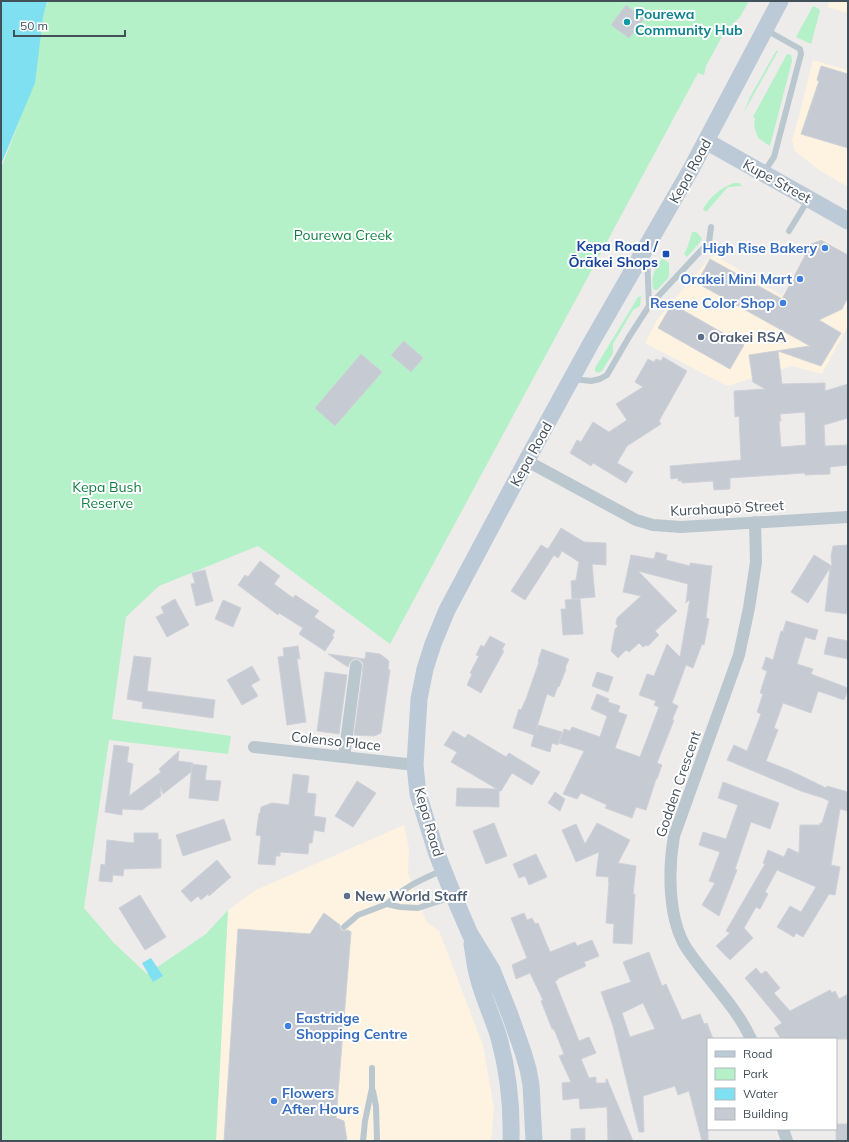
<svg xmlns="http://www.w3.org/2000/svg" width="849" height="1142" font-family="Mulish,sans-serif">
	<rect width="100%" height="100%" fill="#eeebeb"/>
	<path fill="#fdf3e0" d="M830,1H848V13L827,7Z
		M813,60L848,70V187L819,170L795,151L792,140L799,116Z
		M821,238L848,254V326L822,374L792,366L727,386L645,343L657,320L713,254L782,296L811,243Z
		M404,825L409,849L408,873L426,921L439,931L483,1045L494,1109L491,1141H216L228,910L256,890Z"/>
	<path fill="#b4f1c8" d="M1,1L43,16L47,1H749L740,17L725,31L706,66L704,75L698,73L390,644L258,546L159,586L126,617L112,719L231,736L228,754L109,740L84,908L114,943L147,974L206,934L228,910L216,1141H1V168L22,115L1,164Z
		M813,6L819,9L820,11L811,44L796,37Z
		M776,51H778L744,112L750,97Z
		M787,54L791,55L792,61L770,146L758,138L754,126L755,118L753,117Z
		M734,183H739L742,186L728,187L706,212L703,209C710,197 720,188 734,183Z
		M692,232H696L702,238L700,242L687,257L684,254L688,246Z
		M662,258L669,263V277L657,290H654C649,278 656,268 662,258Z
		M641,296L640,306L633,310L613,344V353L602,371L598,373L595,371V368L638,297Z"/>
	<path fill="#7ee0f1" d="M1,1H47L43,17L35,83L1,164Z
		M151,958L163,976L153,982L142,963Z"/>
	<path fill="#c6cad2" stroke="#ced2d8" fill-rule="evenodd" d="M626,5L644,19L629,38L611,25Z
		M821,66L848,74V148L801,134L819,81L817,80Z
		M821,240L848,255V297L842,309L819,320L841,333L821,366L778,351L782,384L825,383V391L848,384V418L824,425L825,446L848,445V465L830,467V474L805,475V473L730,478V489L714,490L713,481L682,483V481H678V478L671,479L670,466L741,460L739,416L735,417L734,391L765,389L753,382L749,355L810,346L697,283L710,259L782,299L811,244ZM805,412L806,445L781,447L779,421H781L780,414Z
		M672,304L744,345L730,369L658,328Z
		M404,341L423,358L411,372L391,355Z
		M361,354L382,372L335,426L315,408Z
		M663,357L687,371L659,421L661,424L627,446L617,463L633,472L626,483L593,463L591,466L570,453L577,440L581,442L593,422L609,432L627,420L616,404L643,387L635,382L648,359L654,362L656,359L661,361Z
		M561,528L584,542L606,543V565L592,564L595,597L572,599L571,581L576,580L579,562L562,551L558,558L554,555L525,600L511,591L541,545L548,549Z
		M848,545V614L825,611L830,568L808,603L791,592L814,555L832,566L831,556L833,546Z
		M656,552L667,555L666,560L690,566V563L712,566L706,618L709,619L704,645L702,644L693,668L686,665L672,703L678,706L672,720H674L657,763L662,765L657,779H656L646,810L636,807L632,818L605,808L607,805L581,793L577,799L563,794L584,751L559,743L564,729L570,731L572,727L600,737L607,716L591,709L597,694L609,699L608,702L620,706L618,712L627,715L615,748L640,757L659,707L654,705L656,701L639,695L647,674L654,676L667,644L680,657L690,599L686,603L688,584L638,571L677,611L655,631L659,635L648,646L646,645L643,647L639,643L629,652L626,650L618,658L611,651L615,629L618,626L616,624L617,618L641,596L623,592L631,555L654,559Z
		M260,561L280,576L274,584L293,598L295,595L319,611L314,617L335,631L332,636L334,637L325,651L299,634L303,628L279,613L278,615L238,585L245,575L248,577Z
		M205,570L213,601L196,606L191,584L195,583L192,573Z
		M175,599L189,625L167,637L156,617L164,613L161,607Z
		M580,599L583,634L563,635L561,609H566L565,600Z
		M223,600L241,608L233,627L215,619Z
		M786,621L818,630L815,640L805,637L797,664L813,669L811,674L848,688V690L844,700L818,691L811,713L783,703L774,728L778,730L766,761L789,770L826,788L827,786L848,792V811L840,809L831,865L840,867L835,895L829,894L803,937L796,933L794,937L777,927L790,906L801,912L816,887L777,870L765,892L768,894L760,909L756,907L744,928L753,938L730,960L716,946L730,933L726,931L765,864L763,863L768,850L784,857L788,848L799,853L800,825H820V823H822L829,801L823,798L801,791L727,760L734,745L747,751L761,714L757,712L763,694L760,693L767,671L762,669L766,657L773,660L781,631L784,632L783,631Z
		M490,636L505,644L502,650L504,651L481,693L467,685L472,674L470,673L479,656L476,655L481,645L484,647Z
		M828,637L848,641V659L824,654Z
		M298,646L300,659H297L306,722L287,725L278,657L284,656L283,648Z
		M542,649L569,659L565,668L566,669L559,687L558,686L554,697L547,694L536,730L538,725L562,732L558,745L552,743L550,752L531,746L534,735L513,728L519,709L521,710L526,699L539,662L538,661Z
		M366,652L380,654L389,661L388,669L390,670L381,733L374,736L354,735L362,677H363H362L363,667V663L360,660L357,659H354L350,662L348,667L328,654L365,659Z
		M134,656L151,658L147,691L215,700L213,718L142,708L143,702L127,699Z
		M252,666L260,680L251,685L258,696L242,705L227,680Z
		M325,672L347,675L339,734L317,731Z
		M597,672L613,677L608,692L592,686Z
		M453,731L465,738L468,734L506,757L509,753L540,772L532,785L512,773L501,791H499V807L456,806L457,788L497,789L451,762L457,752L444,745Z
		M114,745L129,747L127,762L133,764L129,796L161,772L159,769L179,751L178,761L193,763L191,772L163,794L160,786L161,796L142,810L122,809V815L105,812Z
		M192,764L207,766L205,780L221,781L218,801L189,798Z
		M293,774L309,776L307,793L316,794L314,816L326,818L324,832L314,830L312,843H309L308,854L280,852V856H276L275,865L258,864L261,836L256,835L259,813H260L261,807L272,803L289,805Z
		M357,781L376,793L353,827L335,816Z
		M723,782L779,803L770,829L751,822L735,869L737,870L719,916L702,905L715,883L709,881L720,852L699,845L703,832L726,839L738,805L718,798Z
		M555,792L565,799L560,811L548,803Z
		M224,819L231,840L183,856L176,835Z
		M494,823L507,856L486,864L473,831Z
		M597,823L630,840L618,863L636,866L633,894H635L632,944L613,943L614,924L606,923L609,881H608L609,877L596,876L599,852L576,862L562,830L576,824L585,844Z
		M134,833H158V840L161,839V868L124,869L123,876L113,875L112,882L99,881L101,864L105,865L107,840L134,843Z
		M536,854L547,877L529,885L525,876L519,878L513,864Z
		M217,860L231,877L209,896L208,894L201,900L198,896L191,902L181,891Z
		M140,895L166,937L145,950L119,908Z
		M324,913L340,925V927L341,930L344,931L348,930L351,932L336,1118L344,1121L347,1141H224L238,929L310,934Z
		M524,913L527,920L532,918L535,924L538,923L550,952L575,942L577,946L592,940L599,956L584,962L586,966L557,979L558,980L555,981L579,1041L589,1037L596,1053L581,1059L589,1078L596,1077V1083H606V1079H607L633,1141H608L607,1107L580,1109L579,1098L563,1100L562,1083L571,1082L559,1056L564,1054L554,1029H552L541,1001L543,1000L530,973L516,979L512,965L527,958L511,918Z
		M649,952L662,986L666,984L682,1020L700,1014L704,1024L707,1023L713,1039H708V1141H702L689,1091L678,1095L675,1086L643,1096L644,1132H639L613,1026L601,992L631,982L623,962ZM643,1003L655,1029L630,1037L622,1013Z
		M756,968L761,974L766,971L780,988L774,993L790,1011L830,990L832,993L835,991L839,999L848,994V1039H781L774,1028L782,1023L745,978Z
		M836,1124H848V1141H836Z
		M585,1128V1141H571V1129Z"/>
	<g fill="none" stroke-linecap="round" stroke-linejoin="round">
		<path stroke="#bac7cf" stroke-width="6" d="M764,172L774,157L801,54L800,49L766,30
			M789,231L808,200
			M647,255L649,306
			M573,379L591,381L600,379L607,375L629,337L649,306L709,242L711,227
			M443,870C421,880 405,886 387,904L400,907L418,908L452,897
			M344,927L358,915L387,904
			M373,1091L376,1106L377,1141
			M363,1141L365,1121L372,1088V1068"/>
		<path stroke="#bac7cf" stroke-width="12" d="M527,461L636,520L653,525L681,527L848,517
			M254,747L415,765
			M344,757L356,666
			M751,1039C736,1006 708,980 687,949C668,920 668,870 674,836L739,655L749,608L756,562L755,522
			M783,1129L787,1141"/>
		<path stroke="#bccad7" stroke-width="17" d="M706,141L848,221
			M472,944C474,955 475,967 478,977C483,998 493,1017 499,1038C508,1071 512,1107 511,1141
			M534,1141L531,1085L528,1069L523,1052L510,1015L492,970L470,934L454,897L437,854L418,794L415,765L419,699L425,669L433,644L447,610L528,458L591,343L690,171L780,1"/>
	</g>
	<circle fill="#0f9aa8" stroke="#fff" stroke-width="1.5" cx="627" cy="22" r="4"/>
	<g fill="#3f7fe0" stroke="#fff" stroke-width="1.5">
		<circle cx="825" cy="248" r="4"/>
		<circle cx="800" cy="279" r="4"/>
		<circle cx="783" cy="303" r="4"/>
		<circle cx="288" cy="1026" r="4"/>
		<circle cx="274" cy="1101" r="4"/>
	</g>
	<rect fill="#1a4fb4" stroke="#fff" stroke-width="1.5" x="662" y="250" width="8" height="8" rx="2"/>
	<g fill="#5c6f8a" stroke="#fff" stroke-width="1.5">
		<circle cx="701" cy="337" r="4"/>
		<circle cx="347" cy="896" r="4"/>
	</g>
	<g text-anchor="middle" stroke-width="4" stroke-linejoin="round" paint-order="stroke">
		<g font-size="14" font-weight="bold" fill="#0d838f" stroke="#fff" text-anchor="start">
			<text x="635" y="19">Pourewa<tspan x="635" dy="16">Community Hub</tspan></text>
		</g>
		<g font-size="14" fill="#42505a" stroke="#fff">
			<text transform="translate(690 171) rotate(-61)" y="5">Kepa Road</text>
			<text transform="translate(777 181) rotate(29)" y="5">Kupe Street</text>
			<text transform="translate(531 454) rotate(-61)" y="5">Kepa Road</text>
			<text transform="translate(727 508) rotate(-3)" y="5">Kurahaupō Street</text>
			<text transform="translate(336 741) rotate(6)" y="5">Colenso Place</text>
			<text transform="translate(678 784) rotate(-71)" y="5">Godden Crescent</text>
			<text transform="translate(429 822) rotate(74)" y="5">Kepa Road</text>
		</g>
		<g font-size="14" fill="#107f40" stroke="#fff">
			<text x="343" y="240">Pourewa Creek</text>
			<text x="107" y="492">Kepa Bush<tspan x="107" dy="16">Reserve</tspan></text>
		</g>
		<g font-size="14" font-weight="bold" fill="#164399" stroke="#fff" text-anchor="end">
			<text x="658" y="251">Kepa Road /<tspan x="658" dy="16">Ōrākei Shops</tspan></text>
		</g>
		<g font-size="14" font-weight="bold" fill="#366cbe" stroke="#fff" text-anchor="end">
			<text x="817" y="253">High Rise Bakery</text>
			<text x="792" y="284">Orakei Mini Mart</text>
			<text x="775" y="308">Resene Color Shop</text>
			<text x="296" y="1023" text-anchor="start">Eastridge<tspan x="296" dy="16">Shopping Centre</tspan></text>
			<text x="282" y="1098" text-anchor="start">Flowers<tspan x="282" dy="16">After Hours</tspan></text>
		</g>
		<g font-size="14" font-weight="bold" fill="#4e5e75" stroke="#fff" text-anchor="start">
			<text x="709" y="342">Orakei RSA</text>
			<text x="355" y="901">New World Staff</text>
		</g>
	</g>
	<rect width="849" height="1142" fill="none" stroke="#42505a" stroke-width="4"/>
	<rect x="707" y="1038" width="130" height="92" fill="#ffffff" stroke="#b3b9bd"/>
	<rect x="715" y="1051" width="20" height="6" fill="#bccad7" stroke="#b3b9bd"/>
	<text x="743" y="1058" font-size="12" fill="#42505a">Road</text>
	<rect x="715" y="1068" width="20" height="12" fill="#b4f1c8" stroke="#b3b9bd"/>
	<text x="743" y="1078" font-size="12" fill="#42505a">Park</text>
	<rect x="715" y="1088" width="20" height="12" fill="#7ee0f1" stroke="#b3b9bd"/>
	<text x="743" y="1098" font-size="12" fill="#42505a">Water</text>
	<rect x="715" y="1108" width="20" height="12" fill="#c6cad2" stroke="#b3b9bd"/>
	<text x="743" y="1118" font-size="12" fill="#42505a">Building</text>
	<path d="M14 30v6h111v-6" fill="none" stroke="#42505a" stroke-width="2"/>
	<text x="20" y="30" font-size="12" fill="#42505a" stroke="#ffffff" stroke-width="3" paint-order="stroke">50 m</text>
</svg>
